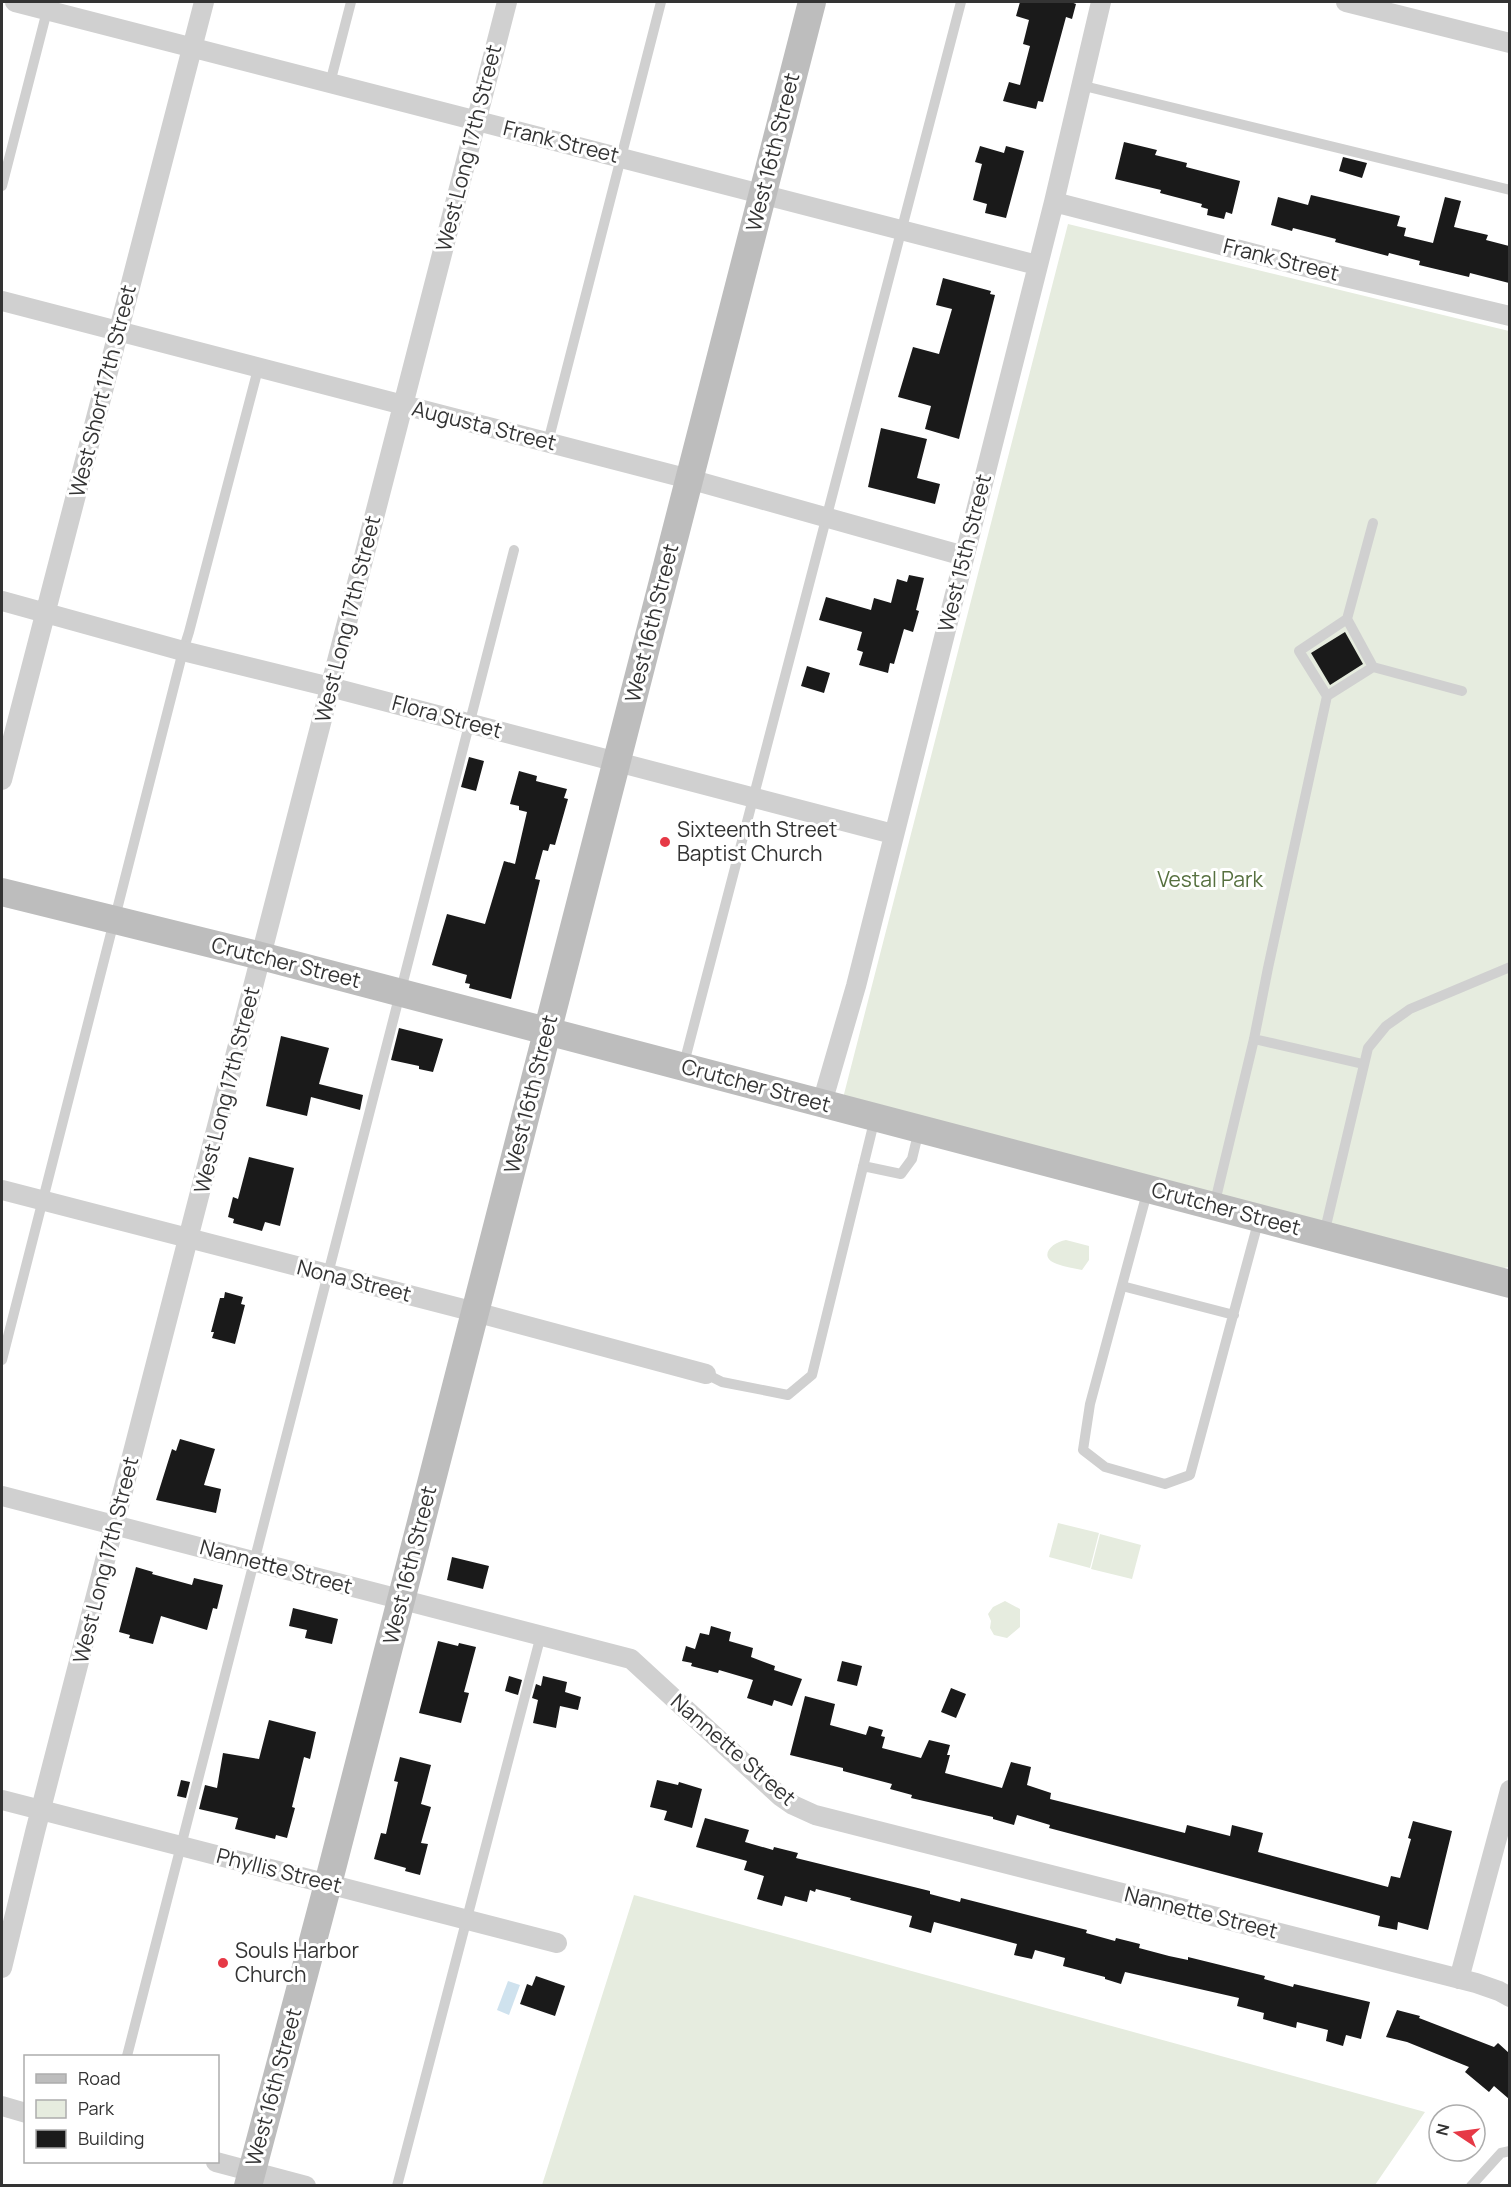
<svg xmlns="http://www.w3.org/2000/svg" width="1511" height="2187" font-family="Manrope,sans-serif">
	<rect width="100%" height="100%" fill="#fff"/>
	<path fill="#e6ecdf" d="M1068,224L1509,331V1267L1499,1269L843,1098Z
		M1066,1240L1089,1246V1260L1082,1270C1074,1268 1065,1267 1057,1264C1037,1257 1052,1242 1066,1240Z
		M1058,1523L1099,1533L1090,1568L1049,1557Z
		M1100,1534L1141,1545L1132,1579L1091,1569Z
		M1005,1601L1020,1609V1627L1007,1638L994,1635L990,1628L991,1621L988,1614L993,1607Z
		M634,1895L1425,2112L1375,2185H542Z"/>
	<path fill="#cfe2ee" d="M508,1981L520,1985L509,2015L497,2010Z"/>
	<path fill="#1a1a1a" d="M1020,2H1071L1076,4L1072,19L1066,17L1043,102L1038,101L1036,109L1003,101L1009,82L1020,85L1030,46L1023,44L1029,20L1016,16Z
		M1124,142L1157,150L1155,155L1187,163L1186,167L1240,181L1232,214L1226,212L1224,219L1207,215L1208,209L1201,207L1202,204L1160,193L1161,190L1115,179Z
		M980,146L1004,153L1006,146L1024,151L1006,218L985,213L987,204L973,200L982,164L975,162Z
		M1343,157L1367,163L1362,178L1339,171Z
		M1311,195L1400,216L1397,226L1406,228L1404,236L1433,243L1445,197L1461,201L1454,227L1488,235L1486,240L1509,246V283L1470,273L1469,277L1419,265L1420,261L1389,253L1388,256L1335,242L1336,239L1293,228L1292,231L1271,225L1278,197L1308,205Z
		M943,278L991,291L990,294L995,295L959,439L925,429L931,406L898,397L913,347L939,354L952,309L936,305Z
		M881,428L927,439L917,478L940,484L935,504L868,487Z
		M909,575L924,578L916,610L919,611L913,632L904,629L894,664L890,663L888,673L859,665L863,652L857,650L862,632L819,620L826,597L871,610L874,598L891,603L897,579L907,582Z
		M1345,632L1363,664L1330,685L1311,653Z
		M807,666L830,673L824,693L801,686Z
		M469,757L484,761L476,791L461,787Z
		M519,771L537,776L536,781L567,789L564,798L568,799L555,845L550,844L548,851L543,850L535,879L540,880L511,999L469,988L470,984L465,983L467,975L432,965L447,914L485,924L504,861L515,864L527,812L519,810V806L510,804Z
		M399,1028L443,1039L433,1072L419,1069V1066L391,1060Z
		M281,1036L329,1048L319,1084L363,1095L360,1110L311,1097L307,1116L266,1106Z
		M249,1157L294,1168L280,1226L265,1222L262,1231L233,1223L234,1219L228,1217L233,1197L238,1199Z
		M225,1292L243,1297L241,1304L245,1305L235,1344L212,1338L214,1332H211L220,1298H224Z
		M180,1439L215,1449L204,1485L221,1489L216,1513L156,1500L172,1449L176,1451Z
		M452,1557L489,1566L483,1589L447,1580Z
		M136,1567L153,1572L152,1574L192,1585L194,1578L223,1585L217,1609L213,1608L207,1630L161,1616L153,1644L129,1638L130,1635L119,1632Z
		M293,1608L338,1619L332,1644L305,1638L307,1630L289,1626Z
		M711,1626L731,1632L729,1641L753,1648L751,1657L775,1666L774,1670L802,1679L792,1706L774,1700L772,1706L747,1698L753,1680L719,1670L718,1673L691,1666L692,1663L682,1661L686,1646L695,1649L700,1633L709,1635Z
		M438,1641L458,1646L459,1643L476,1647L464,1692L469,1693L461,1723L419,1713Z
		M842,1661L862,1666L857,1686L837,1681Z
		M509,1676L522,1680L518,1695L505,1691Z
		M543,1676L567,1682L565,1692L581,1697L578,1710L560,1706L556,1728L533,1723L538,1700L532,1698L536,1684L541,1686Z
		M951,1688L966,1694L956,1718L941,1712Z
		M805,1696L835,1704L830,1725L866,1735L869,1726L883,1730L881,1736L885,1737L882,1748L921,1758L929,1740L950,1745L947,1755H950L945,1773L1002,1788L1011,1762L1031,1767L1027,1785L1051,1793L1050,1799L1185,1833L1187,1825L1230,1836L1232,1825L1263,1833L1258,1852L1388,1887L1391,1876L1400,1878L1411,1839L1408,1838L1413,1821L1452,1831L1428,1930L1398,1922L1397,1930L1378,1926L1380,1916L1049,1828L1050,1825L1017,1815L1014,1825L993,1819V1817L911,1798L912,1795L890,1789L892,1784L843,1771V1768L790,1755Z
		M269,1720L316,1732L310,1759L304,1757L292,1807L295,1808L287,1838L276,1835L275,1839L235,1829L238,1818L199,1809L205,1785L217,1788L223,1753L259,1759Z
		M400,1757L431,1765L421,1804L431,1807L421,1843L428,1844L420,1875L405,1871L406,1868L374,1859L381,1833L386,1834L398,1782L394,1781Z
		M181,1780L190,1782L186,1798L177,1796Z
		M657,1780L678,1785L679,1782L702,1789L692,1828L664,1820L667,1811L650,1807Z
		M705,1818L749,1830L745,1842L773,1850L774,1847L798,1853L796,1858L930,1891V1894L960,1902L961,1898L1087,1930L1086,1933L1115,1941L1116,1938L1140,1944L1139,1948L1169,1956L1188,1960V1957L1265,1976L1264,1979L1293,1987L1294,1984L1370,2002L1361,2039L1346,2035L1343,2046L1326,2041L1328,2030L1297,2022L1296,2028L1263,2019L1264,2013L1237,2006L1239,1998L1125,1972L1121,1984L1105,1979V1977L1063,1966L1065,1958L1035,1950L1032,1959L1014,1955L1017,1944L934,1922L931,1933L909,1927L912,1916L850,1900L851,1898L816,1889L815,1892L810,1890L807,1902L785,1896L782,1906L757,1899L764,1876L744,1870L747,1861L696,1847Z
		M536,1976L565,1986L555,2016L520,2004L527,1984L532,1986Z
		M1397,2010L1420,2016L1419,2018L1494,2047L1498,2043L1509,2053V2099L1494,2086L1489,2092L1465,2072L1469,2067L1407,2042L1386,2037Z"/>
	<g fill="none" stroke-linecap="round" stroke-linejoin="round">
		<path stroke="#d0d0d0" stroke-width="10" d="M330,83L351,2
			M1080,85L1510,190
			M2,186L48,7
			M548,442L661,2
			M1347,619L1373,667L1462,691
			M1327,696L1373,667
			M1254,1039L1363,1064
			M683,1067L961,2
			M863,1166L901,1174L912,1159L919,1130
			M1148,1189L1090,1404L1083,1450L1105,1467L1165,1484L1190,1475L1259,1219
			M1214,1206L1254,1039L1268,968L1327,696L1299,651L1347,619L1373,523
			M1324,1234L1368,1048L1386,1026L1410,1009L1510,967
			M1122,1286L1234,1315
			M2,1360L183,651L189,632L258,369
			M706,1374L722,1382L788,1395L812,1375L875,1118
			M127,2056L514,550
			M397,2186L541,1635
			M1471,2186L1501,2153L1510,2151"/>
		<path stroke="#d0d0d0" stroke-width="20" d="M15,2L1037,265
			M1346,2L1510,43
			M1054,202L1337,275L1510,316
			M2,301L689,479L964,556
			M2,601L183,651L330,687L893,834
			M2,780L204,2
			M822,1103L856,986L1054,202L1101,2
			M2,1190L475,1312L706,1374
			M2,1496L631,1659L780,1796L793,1805L815,1815L1476,1983L1499,1991L1510,1997
			M2,1800L557,1943
			M2,1968L35,1832L507,2
			M1459,1979L1510,1790
			M2,2106L26,2113
			M216,2162L306,2186"/>
		<path stroke="#bdbdbd" stroke-width="28" d="M2,892L261,956L1510,1284
			M248,2186L328,1884L812,2"/>
	</g>
	<g fill="#e63946" stroke="#fff" stroke-width="2">
		<circle cx="665" cy="842" r="6"/>
		<circle cx="223" cy="1963" r="6"/>
	</g>
	<g text-anchor="middle" stroke-width="6" stroke-linejoin="round" paint-order="stroke">
		<g font-size="21" fill="#333" stroke="#fff">
			<text transform="translate(561 142) rotate(14)" y="7">Frank Street</text>
			<text transform="translate(469 148) rotate(-76)" y="7">West Long 17th Street</text>
			<text transform="translate(773 152) rotate(-76)" y="7">West 16th Street</text>
			<text transform="translate(1281 260) rotate(14)" y="7">Frank Street</text>
			<text transform="translate(103 391) rotate(-76)" y="7">West Short 17th Street</text>
			<text transform="translate(484 426) rotate(14)" y="7">Augusta Street</text>
			<text transform="translate(965 553) rotate(-76)" y="7">West 15th Street</text>
			<text transform="translate(348 619) rotate(-76)" y="7">West Long 17th Street</text>
			<text transform="translate(652 623) rotate(-76)" y="7">West 16th Street</text>
			<text transform="translate(447 717) rotate(15)" y="7">Flora Street</text>
			<text transform="translate(286 963) rotate(14)" y="7">Crutcher Street</text>
			<text transform="translate(756 1086) rotate(15)" y="7">Crutcher Street</text>
			<text transform="translate(227 1090) rotate(-76)" y="7">West Long 17th Street</text>
			<text transform="translate(531 1094) rotate(-76)" y="7">West 16th Street</text>
			<text transform="translate(1226 1209) rotate(15)" y="7">Crutcher Street</text>
			<text transform="translate(354 1281) rotate(14)" y="7">Nona Street</text>
			<text transform="translate(106 1560) rotate(-76)" y="7">West Long 17th Street</text>
			<text transform="translate(410 1565) rotate(-76)" y="7">West 16th Street</text>
			<text transform="translate(276 1567) rotate(15)" y="7">Nannette Street</text>
			<text transform="translate(733 1750) rotate(41)" y="7">Nannette Street</text>
			<text transform="translate(279 1871) rotate(14)" y="7">Phyllis Street</text>
			<text transform="translate(1201 1913) rotate(14)" y="7">Nannette Street</text>
			<text transform="translate(274 2087) rotate(-75)" y="7">West 16th Street</text>
		</g>
		<g font-size="21" fill="#333" stroke="#fff" text-anchor="start">
			<text x="677" y="837">Sixteenth Street<tspan x="677" dy="24">Baptist Church</tspan></text>
			<text x="235" y="1958">Souls Harbor<tspan x="235" dy="24">Church</tspan></text>
		</g>
		<g font-size="21" fill="#56703f" stroke="#fff">
			<text x="1210" y="887">Vestal Park</text>
		</g>
	</g>
	<rect width="1511" height="2187" fill="none" stroke="#333333" stroke-width="6"/>
	<rect x="24" y="2055" width="195" height="108" fill="#ffffff" stroke="#adadad" stroke-width="1.5"/>
	<rect x="36" y="2074" width="30" height="9" fill="#bdbdbd" stroke="#adadad" stroke-width="1.5"/>
	<text x="78" y="2085" font-size="18" fill="#333333">Road</text>
	<rect x="36" y="2100" width="30" height="18" fill="#e6ecdf" stroke="#adadad" stroke-width="1.5"/>
	<text x="78" y="2115" font-size="18" fill="#333333">Park</text>
	<rect x="36" y="2130" width="30" height="18" fill="#1a1a1a" stroke="#adadad" stroke-width="1.5"/>
	<text x="78" y="2145" font-size="18" fill="#333333">Building</text>
	<g transform="translate(1457 2133) rotate(283)"><circle r="28" fill="#ffffff" stroke="#adadad" stroke-width="1.5"/>
	<path d="M0-4.5L10 22L0 15L-10 22Z" fill="#e63946"/>
	<text y="-9" font-size="16" font-weight="bold" text-anchor="middle" fill="#333333">N</text>
	</g>
</svg>
